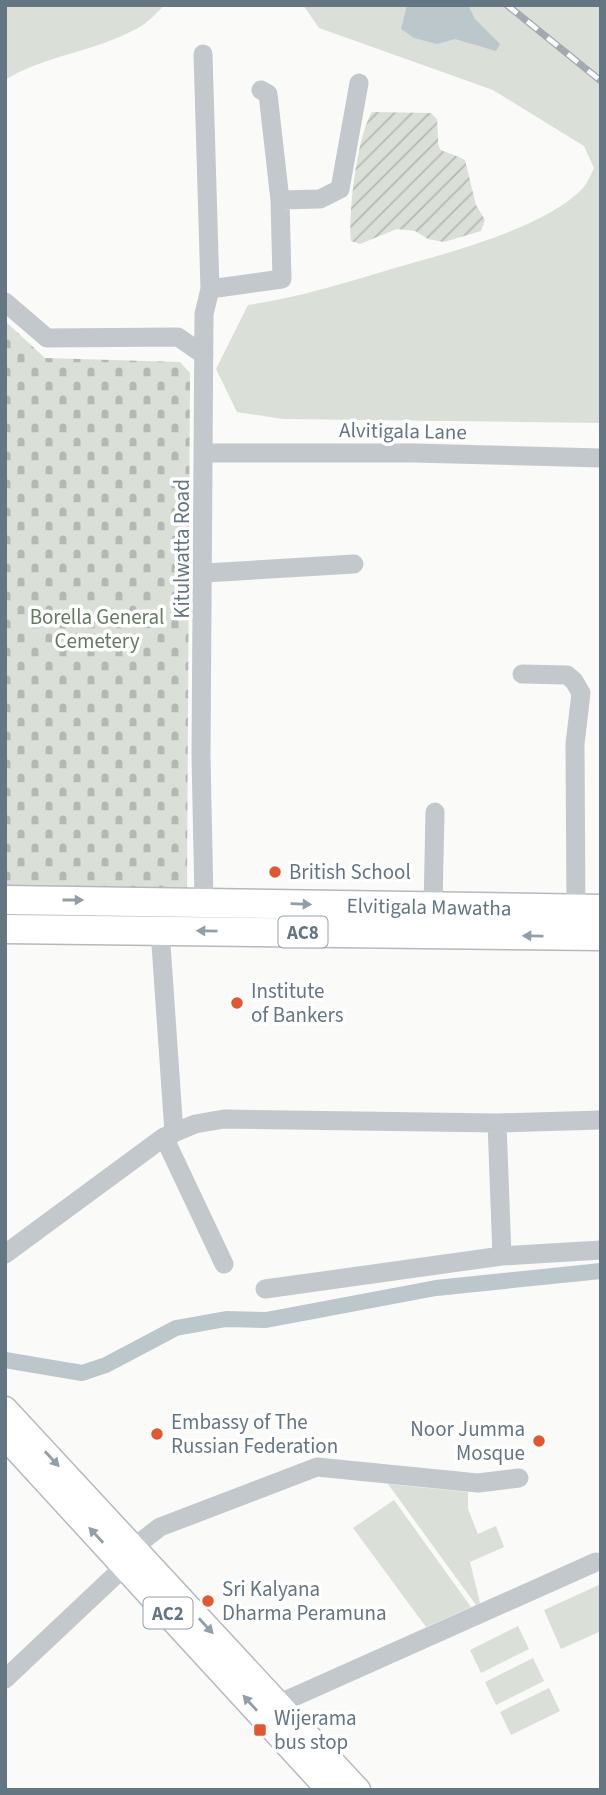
<svg xmlns="http://www.w3.org/2000/svg" width="606" height="1795" font-family="'Source Sans 3',sans-serif">
	<defs>
		<pattern id="cemetery-stones" width="16" height="16" patternUnits="userSpaceOnUse" patternTransform="scale(1.75)"><rect width="16" height="16" fill="#dadfd7"/><path d="M2 7V4a2 2 0 0 1 4 0v3zM10 15v-3a2 2 0 0 1 4 0v3z" fill="#b4b9b4"/></pattern>
		<pattern id="garden-furrows" width="10" height="10" patternUnits="userSpaceOnUse" patternTransform="scale(1.75)"><rect width="10" height="10" fill="#dadfd7"/><path d="M-1 1l2-2M0 10L10 0M9 11l2-2" fill="none" stroke="#b4b9b4"/></pattern>
	</defs>
	<rect width="100%" height="100%" fill="#fafaf8"/>
	<path fill="#dadfd7" d="M5,5H165C156,13 147,24 136,29C94,52 45,55 5,80Z
		M303,5H601V423L283,419L237,412L216,369L248,305C296,298 342,284 388,270C443,254 545,229 584,187C588,182 591,174 594,168L584,146L493,90L319,28Z
		M388,1484L468,1492V1509L478,1534L496,1526L504,1547L470,1562L480,1603L476,1605Z
		M394,1500L471,1607L426,1627L353,1528Z
		M601,1584V1631L561,1649L544,1610Z
		M518,1626L529,1649L481,1673L470,1650Z
		M533,1658L544,1681L496,1705L485,1682Z
		M549,1688L560,1711L511,1735L500,1712Z"/>
	<path fill="url(#cemetery-stones)" d="M5,321L45,358L180,362L190,373L187,888L5,886Z"/>
	<path fill="url(#garden-furrows)" d="M372,112L431,113L437,119C440,160 433,144 465,160L476,205L485,220L481,231L444,242L428,239L415,231L397,229L360,244L351,241C348,213 357,136 372,112Z"/>
	<path fill="#bbc7cb" d="M407,5H468L475,19L500,44L496,51L455,39L437,44L414,38L401,29Z"/>
	<g fill="none" stroke-linecap="round" stroke-linejoin="round">
		<path stroke="#bbc7cb" stroke-width="16" d="M5,1360L82,1373L106,1365L176,1328L226,1319L266,1320L436,1288L601,1271"/>
		<defs>
			<path id="major" d="M5,1409L358,1790
				M5,1437L329,1790"/>
			<path id="highway" d="M5,900L601,909
				M5,929L601,936"/>
		</defs>
		<use href="#major" stroke="#b5babe" stroke-width="27"/>
		<use href="#highway" stroke="#b4b9bd" stroke-width="31"/>
		<path stroke="#c3c8cc" stroke-width="19" d="M203,54L210,289L204,314L201,755L204,901
			M280,200L320,199L340,189L359,83
			M210,289L282,279L280,200L268,94L261,90
			M5,302L47,338L178,337L204,355
			M205,453H414L601,458
			M205,573L354,564
			M522,674L567,675L574,681L581,693L575,744L576,909
			M433,908L435,812
			M160,930L174,1133
			M497,1123L502,1256
			M164,1137L224,1264
			M5,1254L164,1137L195,1124L224,1119L497,1123L601,1120
			M265,1289L502,1256L601,1250
			M134,1547L160,1527L317,1467L478,1483L519,1478
			M5,1679L125,1566
			M278,1704L596,1562"/>
		<use href="#major" stroke="#fff" stroke-width="24"/>
		<use href="#highway" stroke="#fff" stroke-width="28"/>
		<defs>
			<path id="rail" d="M507,5L601,81"/>
		</defs>
		<use href="#rail" stroke="#a2aab0" stroke-width="7"/>
		<use href="#rail" stroke="#fff" stroke-width="4.5" stroke-dasharray="13" stroke-linecap="butt"/>
	</g>
	<defs><path id="oneway-solid" d="M-6-.8H1V-3.2L6.5 0L1 3.2V.8H-6Z" transform="scale(1.75)"/></defs>
	<g fill="#939fa8">
		<use href="#oneway-solid" transform="translate(73 900)"/>
		<use href="#oneway-solid" transform="translate(301 904) rotate(2)"/>
		<use href="#oneway-solid" transform="translate(207 931) rotate(-179)"/>
		<use href="#oneway-solid" transform="translate(533 936) rotate(-179)"/>
		<use href="#oneway-solid" transform="translate(52 1459) rotate(47)"/>
		<use href="#oneway-solid" transform="translate(96 1535) rotate(-133)"/>
		<use href="#oneway-solid" transform="translate(206 1626) rotate(47)"/>
		<use href="#oneway-solid" transform="translate(250 1703) rotate(-132)"/>
	</g>
	<g fill="#e4572e" stroke="#fff" stroke-width="2.5">
		<circle cx="275" cy="872" r="7"/>
		<circle cx="237" cy="1003" r="7"/>
		<circle cx="157" cy="1434" r="7"/>
		<circle cx="539" cy="1441" r="7"/>
		<circle cx="208" cy="1601" r="7"/>
		<rect x="253" y="1723" width="14" height="14" rx="3.5"/>
	</g>
	<g text-anchor="middle" stroke-width="7" stroke-linejoin="round" paint-order="stroke">
		<g fill="#fff" stroke="#939fa8" stroke-width="2">
			<rect x="278.5" y="916.5" width="49" height="31" rx="5"/>
			<rect x="143.5" y="1597.5" width="49" height="31" rx="5"/>
		</g>
		<g font-size="19" font-weight="bold" fill="#657683">
			<text x="303" y="939">AC8</text>
			<text x="168" y="1620">AC2</text>
		</g>
		<g font-size="21" fill="#657683" stroke="#fff">
			<text transform="translate(403 431) rotate(1)" y="7">Alvitigala Lane</text>
			<text transform="translate(182 549) rotate(-90)" y="7">Kitulwatta Road</text>
			<text transform="translate(429 907) rotate(1)" y="7">Elvitigala Mawatha</text>
		</g>
		<g font-size="21" fill="#687a64" stroke="#fff">
			<text x="97" y="624">Borella General<tspan x="97" dy="24">Cemetery</tspan></text>
		</g>
		<g font-size="21" fill="#657683" stroke="#fff" text-anchor="start">
			<text x="289" y="879">British School</text>
			<text x="251" y="998">Institute<tspan x="251" dy="24">of Bankers</tspan></text>
			<text x="171" y="1429">Embassy of The<tspan x="171" dy="24">Russian Federation</tspan></text>
			<text x="525" y="1436" text-anchor="end">Noor Jumma<tspan x="525" dy="24">Mosque</tspan></text>
			<text x="222" y="1596">Sri Kalyana<tspan x="222" dy="24">Dharma Peramuna</tspan></text>
			<text x="274" y="1725">Wijerama<tspan x="274" dy="24">bus stop</tspan></text>
		</g>
	</g>
	<rect width="606" height="1795" fill="none" stroke="#657683" stroke-width="14"/>
</svg>
